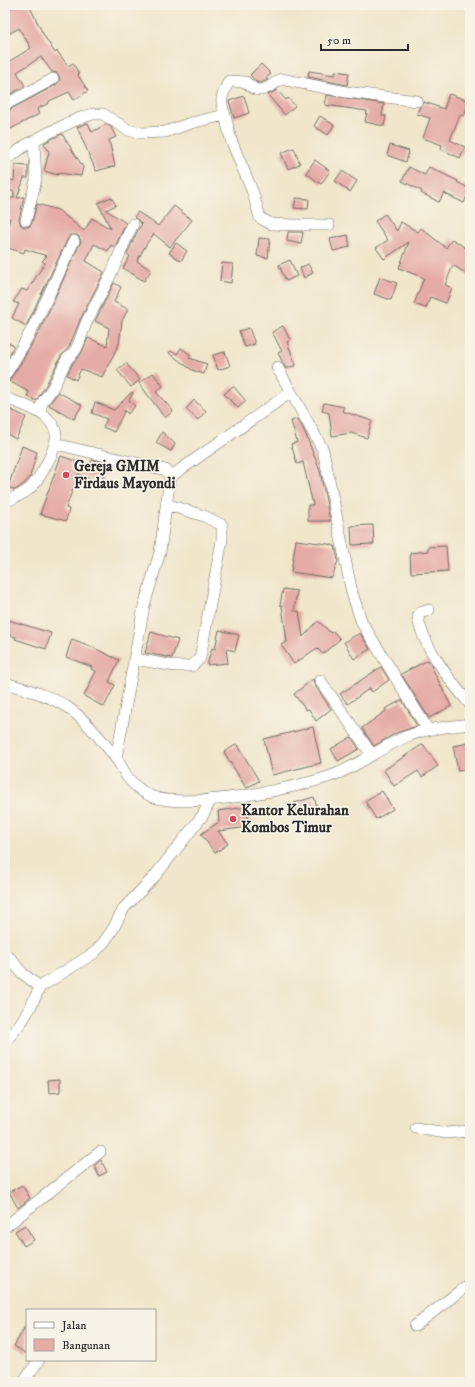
<svg xmlns="http://www.w3.org/2000/svg" width="475" height="1387" font-family="'IM FELL DW Pica',serif">
	<rect width="100%" height="100%" fill="#f7f3e8"/>
	<filter id="ink" filterUnits="userSpaceOnUse"><feTurbulence type="fractalNoise" baseFrequency=".025" numOctaves="2"/><feDisplacementMap in="SourceGraphic" scale="8" xChannelSelector="R" yChannelSelector="G"/><feConvolveMatrix kernelMatrix="1 2 1 2 8 2 1 2 1" color-interpolation-filters="sRGB"/></filter>
	<filter id="wash" filterUnits="userSpaceOnUse"><feTurbulence type="fractalNoise" baseFrequency=".012" numOctaves="4" result="noise"/><feDisplacementMap in="SourceGraphic" scale="16" xChannelSelector="R" yChannelSelector="G"/><feGaussianBlur stdDeviation="0.9" result="paint"/><feColorMatrix in="noise" values="0 0 0 0 0 0 0 0 0 0 0 0 0 0 0 0 0 1.4 0 .05"/><feComposite in="paint" operator="in"/></filter>
	<g filter="url(#wash)">
		<rect width="100%" height="100%" fill="#f0e6cb"/>
		<g id="blocks">
			<path fill="#e5aca5" d="M17,5H29L43,34L55,53L57,51L68,66L73,63L79,74L78,75L88,91L74,100L69,92L49,101V103L37,109L39,114L5,132V112L56,85L60,80L59,75L56,73L52,72L41,57L17,72L25,86L5,97V64L31,48L19,28L5,36V11Z
				M261,64L271,74L266,78L268,80L260,83L256,82L250,75Z
				M309,71L335,75V71L349,73L347,85L308,77Z
				M277,90L286,100L288,98L295,106L285,115L268,95Z
				M449,94L469,101L464,116L460,115L450,140L465,147L460,158L441,149L442,145L423,138L430,118L417,114L419,108L422,106L424,102L444,109Z
				M327,95L384,104L382,116H386L384,126L365,122L367,111L325,105Z
				M244,96L249,113L234,118L229,101Z
				M320,116L334,125L328,135L314,126Z
				M88,123L92,132L106,124L111,127L116,137L109,140L115,166L96,171L77,127Z
				M62,134L83,167L81,176L58,173V175L44,171L49,152L44,143Z
				M390,145L409,151L406,162L387,155Z
				M294,148L300,164L288,169L281,153Z
				M315,160L330,171L321,184L306,173Z
				M15,165L28,166V178H24L17,198L24,197L19,219L21,225L24,227H28L31,225L37,204L58,210L84,231L92,218L111,229L98,203L111,197L116,205L106,210L126,223L115,247L111,245L108,251L94,244L86,261L104,272L80,320L69,347L61,356L46,385L36,401L27,396L29,392L9,381L21,363L40,330L81,241L79,237L77,235H70L68,238L26,326L12,318L19,304L13,302L22,289L27,291L45,263L42,261L47,256L25,249L24,253L5,247V236L10,218L5,216L10,198H14V192L6,189L9,179L14,181Z
				M409,167L425,175L429,167L458,181L457,182L470,189L464,203L444,193L439,202L421,193L422,191L402,181Z
				M342,171L357,181L350,192L335,181Z
				M296,198L309,199L308,209L294,208Z
				M174,206L192,220L170,247L154,234L147,243L137,261L151,270L144,281L123,268L130,256L127,254L138,230L142,224L138,220L134,217L138,212L158,226Z
				M385,214L397,231L401,222L418,232L421,228L446,248L452,239L470,251V276L453,265L445,285L452,288L446,303L430,297L426,308L414,304L424,278L399,268L409,242L384,259L376,248L388,240L375,221Z
				M288,232H303L301,244L287,241Z
				M348,235L350,247L333,251L330,239Z
				M259,238L270,239L268,258L257,256Z
				M176,243L187,251L181,261L169,253Z
				M290,260L297,276L286,281L279,265Z
				M222,263L233,264L231,283L220,281Z
				M308,264L313,273L304,278L300,268Z
				M380,277L397,283L391,300L374,294Z
				M114,283L121,287L114,302L128,309L122,321L119,344L102,377L81,369L76,380L67,375L73,363L81,354L88,338L107,346L109,328L95,321Z
				M283,326L290,340L287,342L296,365L286,369L278,353L282,351L272,332Z
				M249,328L255,344L245,347L239,331Z
				M5,341L14,346L5,362Z
				M181,348L191,355L189,358L207,364L204,374L192,370L169,353L170,351L177,354Z
				M225,352L230,366L218,370L213,355Z
				M126,363L140,380L131,387L117,370Z
				M153,373L163,386L156,392L173,411L165,418L139,383Z
				M233,386L246,401L238,408L224,394Z
				M58,392L82,405L74,419L49,405Z
				M132,392L133,393L129,400L135,406L128,414L125,410L114,432L103,427L107,419L92,413L95,402L114,410Z
				M194,400L206,411L198,420L186,409Z
				M324,403L344,407L342,411L372,421L367,438L351,433L332,436L329,413L322,411Z
				M5,407L26,417L16,439L5,433Z
				M298,419L306,435L320,471L330,521H308V505H313L303,462L297,464L291,444L297,442L291,421Z
				M162,432L175,444L171,451L156,443Z
				M22,446L37,452L30,477L24,484L15,490L8,487Z
				M61,456L89,466L92,460L109,464L101,483L78,474L66,508L69,509L66,521L40,514Z
				M373,525L374,544L352,545L351,526Z
				M296,540L328,544L335,546L338,561L332,578L291,572Z
				M446,546L448,571L411,573L410,553L428,551V547Z
				M283,589L297,591L294,611H299L303,637L318,621L331,633L333,631L340,639L323,654L317,648L294,664L281,645L287,642L282,606L280,605Z
				M5,619L51,633L46,649L15,639L16,637L5,634Z
				M219,630L239,635L235,651L226,649L228,663L207,665L212,648L215,649Z
				M151,632L178,640L172,658L145,653Z
				M360,633L370,649L354,659L344,642Z
				M72,639L90,646L119,660L109,682L115,685L104,707L84,696L96,671L91,669L92,667L66,657Z
				M428,660L451,706L429,718L401,674Z
				M381,667L389,680L372,692L370,688L348,704L340,694Z
				M313,679L314,684L331,709L316,721L309,709L306,710L294,694Z
				M402,700L417,726L396,733L374,746L362,728L386,711L385,709Z
				M313,727L321,763L272,775L264,739Z
				M351,737L359,749L338,761L331,749Z
				M470,743V769L458,771L453,746Z
				M237,744L259,781L246,788L224,752Z
				M423,744L438,766L422,777L418,771L394,786L384,770Z
				M382,791L393,809L376,819L365,801Z
				M314,797L317,808L297,814L294,803Z
				M247,807L249,827L218,831L228,844L215,853L201,834L219,822L218,811Z
				M60,1079V1092L49,1093L48,1080Z
				M101,1160L107,1172L99,1176L94,1166Z
				M22,1185L30,1198L18,1208L9,1192Z
				M25,1225L34,1240L24,1246L15,1231Z
				M27,1323V1354L14,1346Z"/>
		</g>
	</g>
	<g filter="url(#ink)">
		<use href="#blocks" fill-opacity="0" stroke="#706c63" stroke-width="1"/>
		<g fill="none" stroke-linecap="round" stroke-linejoin="round">
			<defs>
				<path id="minor" d="M5,105L53,79
					M225,115L231,140L253,193L260,218L271,224L294,225H329
					M5,158L13,155L26,145L46,134L80,118L93,114H103L128,130L142,133L165,132L191,123L225,115C219,100 222,95 229,81L246,82C259,97 268,88 281,79L346,92L417,101
					M26,220L36,180L34,141
					M277,367L323,450L352,593L362,623L428,730
					M5,375C33,333 52,287 74,241
					M5,398C18,403 36,408 47,418C51,422 55,428 56,434C57,449 40,479 29,489C22,495 13,498 5,502
					M39,412L43,401L52,389L67,359L75,351L79,343L86,323L112,272L126,239L133,224
					M55,444L166,470L170,477L160,552L144,606L116,759
					M170,477L291,392
					M429,610L420,613L418,616C420,642 453,685 470,704
					M135,659L175,666H192L200,658L222,540V525L204,516L166,504
					M320,680L372,755
					M5,683C25,689 49,695 67,707C85,719 102,740 115,757C120,763 123,771 128,778C133,784 141,791 149,795C180,812 301,788 336,774C360,765 384,745 408,736C427,728 449,727 470,724
					M5,956L10,958L22,973L40,987
					M5,1042L20,1024L30,1008L40,987L94,953L104,942L113,929L124,908L155,876L203,815L211,799
					M416,1128L446,1133L470,1131
					M5,1227L100,1152
					M415,1326L470,1283
					M23,1382L39,1360"/>
			</defs>
			<use href="#minor" stroke="#706c63" stroke-width="12"/>
			<use href="#minor" stroke="#fff" stroke-width="11"/>
		</g>
	</g>
	<g fill="#d1495b" stroke="#f7f3e8" stroke-width="1.5">
		<circle cx="66" cy="475" r="4"/>
		<circle cx="233" cy="819" r="4"/>
	</g>
	<g text-anchor="middle" stroke-width="3.5" stroke-linejoin="round" paint-order="stroke">
		<g font-size="15" font-weight="bold" fill="#2b2b2b" stroke="#f7f3e8" text-anchor="start">
			<text x="74" y="471">Gereja GMIM<tspan x="74" dy="17">Firdaus Mayondi</tspan></text>
			<text x="241" y="815">Kantor Kelurahan<tspan x="241" dy="17">Kombos Timur</tspan></text>
		</g>
	</g>
	<rect width="475" height="1387" fill="none" stroke="#f7f3e8" stroke-width="20"/>
	<rect x="26" y="1309" width="130" height="52" fill="#f7f3e8" stroke="#a5a39c"/>
	<rect x="34" y="1322" width="20" height="6" fill="#ffffff" stroke="#a5a39c"/>
	<text x="62" y="1329" font-size="12" fill="#2b2b2b">Jalan</text>
	<rect x="34" y="1339" width="20" height="12" fill="#e5aca5" stroke="#a5a39c"/>
	<text x="62" y="1349" font-size="12" fill="#2b2b2b">Bangunan</text>
	<path d="M321 44v6h87v-6" fill="none" stroke="#2b2b2b" stroke-width="2"/>
	<text x="327" y="44" font-size="12" fill="#2b2b2b" stroke="#f7f3e8" stroke-width="3" paint-order="stroke">50 m</text>
</svg>
